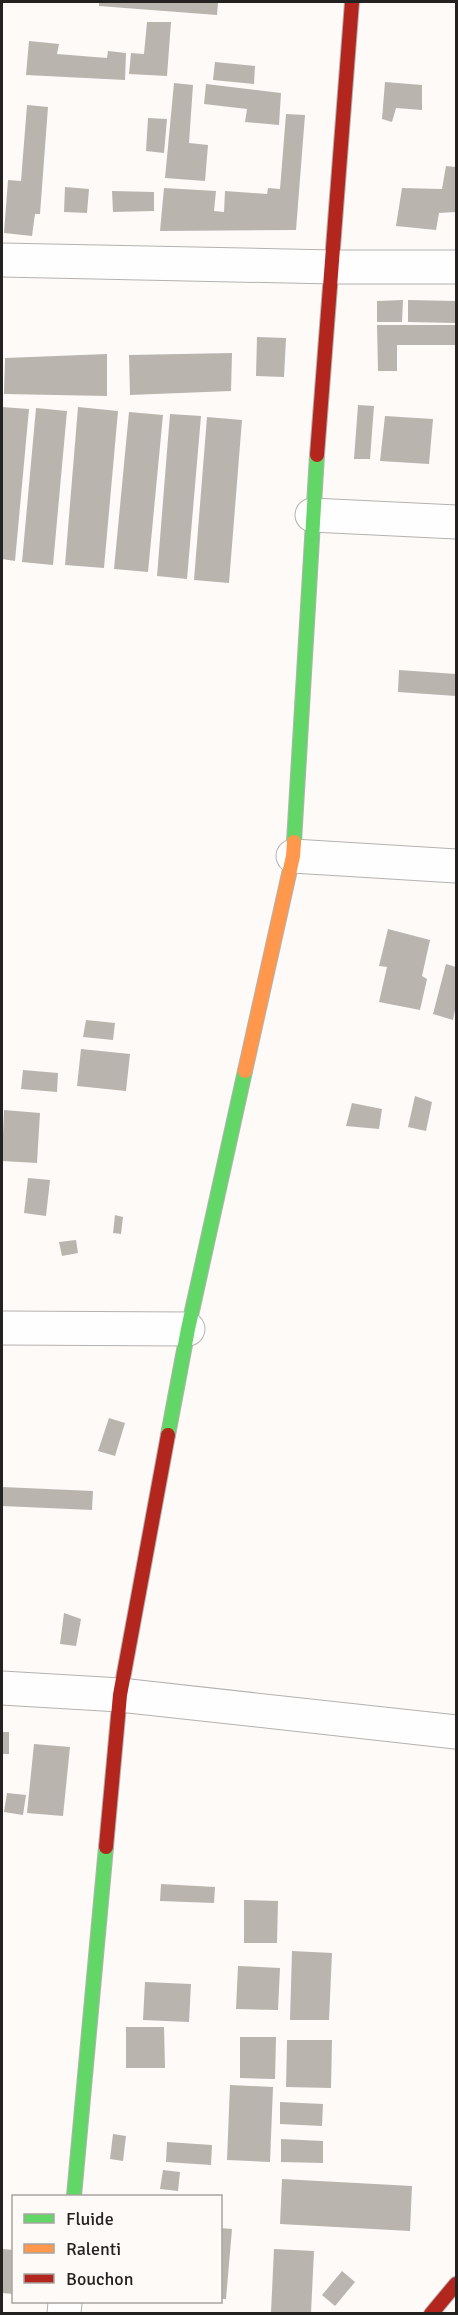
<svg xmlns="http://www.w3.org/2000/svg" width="458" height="2315" font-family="Signika,sans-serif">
	<rect width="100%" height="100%" fill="#fdfaf8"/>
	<path fill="#bab4af" d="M99,2H218L217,15L99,6Z
		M147,22H171L167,76L129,74L131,53L144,54Z
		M29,41L59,44L57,54L107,58L108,51L126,53L125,80L26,75Z
		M215,62L255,66L254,84L213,80Z
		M385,82L422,85V110L396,108L392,122L382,119Z
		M174,83L193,85L189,143L208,145L205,181L165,178Z
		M206,84L281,93L279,125L245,122L247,109L204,104Z
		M27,105L48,107L40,214H35L32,236L4,233L8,180L21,181Z
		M286,114L305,115L296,230L160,231L164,188L216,191L214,211L224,212L225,191L267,194L268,188L280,189Z
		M148,118L167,119L164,153L146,151Z
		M446,166L456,167V212L439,213L436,230L396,226L402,188L442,189Z
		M65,187L89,189L87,213L64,212Z
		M112,191L154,192V211L113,212Z
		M403,300L402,322H377V301Z
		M408,300L456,301V323L408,322Z
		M377,325H456V345H397V371H378Z
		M257,337L286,338L284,377L256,376Z
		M232,353L231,391L130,395L129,355Z
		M107,354V396L4,394L5,358Z
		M358,405L374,406L370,459H354Z
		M2,407L29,409L15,561L2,559Z
		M78,407L118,411L104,568L65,565Z
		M36,408L67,411L53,565L22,562Z
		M129,412L163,415L148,572L114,569Z
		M170,414L201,416L187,579L157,576Z
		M385,416L433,419L429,464L380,461Z
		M207,417L242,420L229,583L194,580Z
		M399,670L456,674V696L398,692Z
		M388,929L430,940L422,976L427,979L420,1010L379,1002L387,967L379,966Z
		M446,964L456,967V1005L453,1020L433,1014Z
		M86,1020L115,1023L113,1040L83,1037Z
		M81,1049L130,1054L126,1091L77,1086Z
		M23,1070L58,1073L57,1092L21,1089Z
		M415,1096L432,1102L426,1131L408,1127Z
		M352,1103L382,1109L379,1129L346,1126Z
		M4,1110L40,1113L37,1163L2,1161Z
		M28,1178L50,1180L46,1216L24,1213Z
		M115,1215L123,1217L121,1234L113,1233Z
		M76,1240L78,1253L62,1256L59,1242Z
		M109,1418L125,1423L115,1456L98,1451Z
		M2,1487L93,1491L92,1510L2,1506Z
		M64,1613L81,1619L76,1646L60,1644Z
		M2,1732H9V1754H2Z
		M34,1744L70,1747L63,1816L27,1813Z
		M7,1793L26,1795L23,1815L4,1812Z
		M161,1884L215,1887L214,1903L160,1901Z
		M244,1900L278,1901L277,1943H244Z
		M292,1951L332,1953L329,2020H290Z
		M238,1966L280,1968L278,2010L236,2009Z
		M145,1982L191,1984L189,2022L143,2020Z
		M126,2027H164L165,2068H126Z
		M240,2037H276L275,2079L240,2078Z
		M287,2040H332L331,2088L286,2087Z
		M230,2085L273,2087L270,2162L227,2160Z
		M280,2102L323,2104L322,2126L280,2124Z
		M113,2134L126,2136L123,2161L110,2159Z
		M281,2139L323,2141V2163L281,2162Z
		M167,2142L212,2145L211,2165L166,2162Z
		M163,2170L180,2172L178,2191L160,2189Z
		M282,2179L412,2186L410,2231L280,2224Z
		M220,2228L232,2229L226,2299H220Z
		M2,2249L14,2250V2294L2,2293Z
		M274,2249L314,2251L311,2313L271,2312Z
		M342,2271L355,2282L335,2306L322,2295Z"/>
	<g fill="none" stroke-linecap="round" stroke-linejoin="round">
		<defs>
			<path id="street" d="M2,260L333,267H456
				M312,515L456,522
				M293,856L456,866
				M2,1328L188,1329
				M2,1688L120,1695L456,1732
				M64,2314L65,2302"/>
			<path id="fast" d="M294,842L317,455
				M168,1435L188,1329L245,1071
				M74,2196L106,1847"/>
			<path id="slow" d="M245,1071L293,856L294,842"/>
			<path id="jam" d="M317,455L352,2
				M106,1847L120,1695L168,1435
				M431,2314L456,2284"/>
		</defs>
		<use href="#street" stroke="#b4b2b0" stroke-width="35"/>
		<use href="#fast" stroke="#b4b2b0" stroke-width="16"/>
		<use href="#slow" stroke="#b4b2b0" stroke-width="16"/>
		<use href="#jam" stroke="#b4b2b0" stroke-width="16"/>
		<use href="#street" stroke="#fffefe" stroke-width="33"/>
		<use href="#fast" stroke="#63d668" stroke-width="14"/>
		<use href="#slow" stroke="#ff974d" stroke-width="14"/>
		<use href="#jam" stroke="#b3261e" stroke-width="14"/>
	</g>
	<rect width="458" height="2315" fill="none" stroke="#242220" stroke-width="6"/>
	<rect x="12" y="2195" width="210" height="108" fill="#fefaf7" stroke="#a7a4a1" stroke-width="1.5"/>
	<rect x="24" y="2214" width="30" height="9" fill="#63d668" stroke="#a7a4a1" stroke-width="1.5"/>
	<text x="66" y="2225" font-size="18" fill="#242220">Fluide</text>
	<rect x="24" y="2244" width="30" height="9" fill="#ff974d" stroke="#a7a4a1" stroke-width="1.5"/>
	<text x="66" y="2255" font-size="18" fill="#242220">Ralenti</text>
	<rect x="24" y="2274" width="30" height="9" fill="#b3261e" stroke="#a7a4a1" stroke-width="1.5"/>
	<text x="66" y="2285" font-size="18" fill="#242220">Bouchon</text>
</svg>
